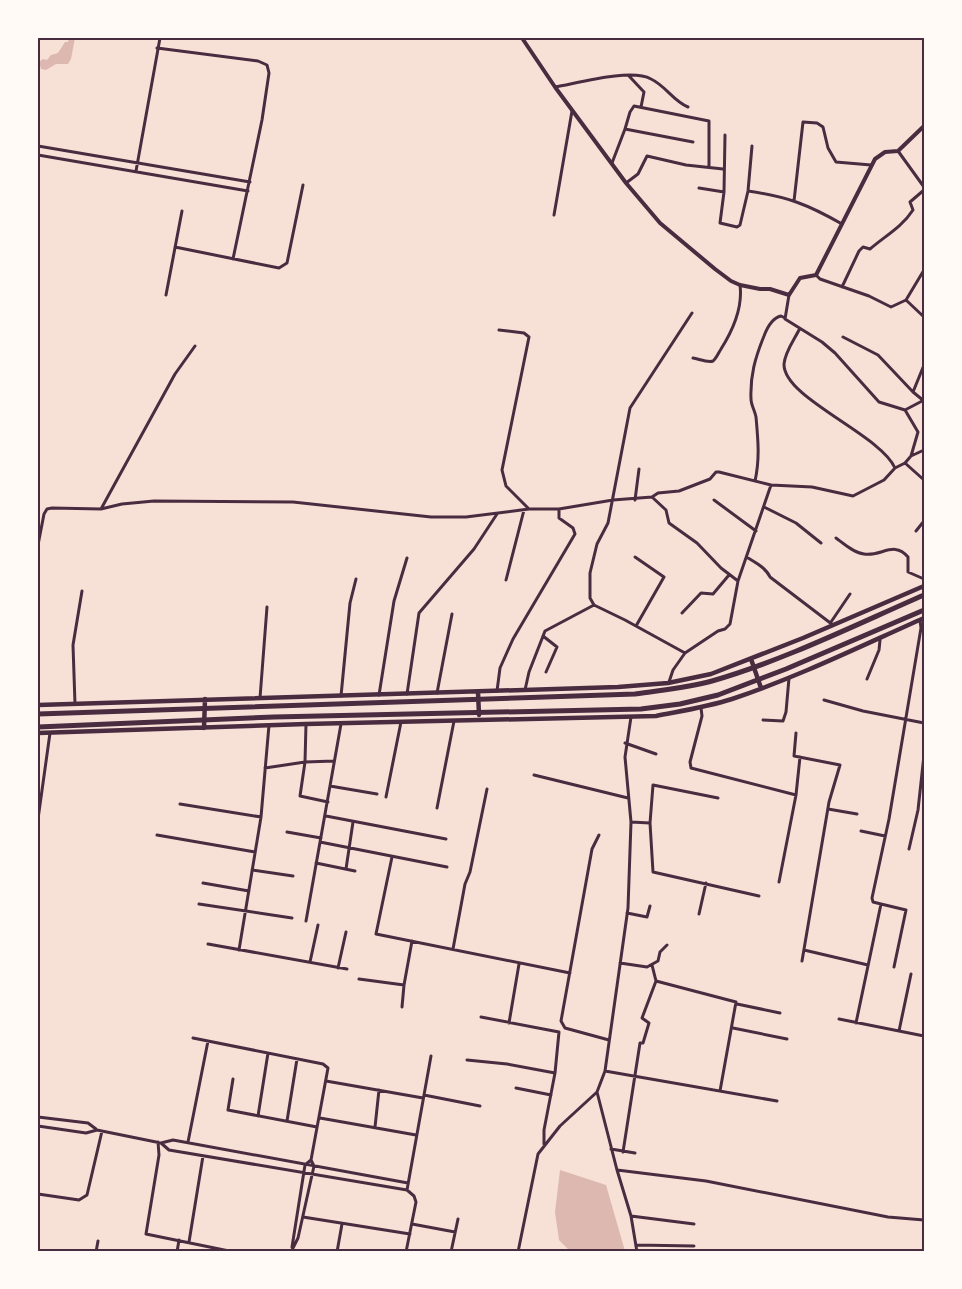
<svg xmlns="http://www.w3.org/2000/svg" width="962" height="1289" font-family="Arial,sans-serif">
	<rect width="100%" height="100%" fill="#f7e1d7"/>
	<path fill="#dcb8b0" d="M69,38H75L71,59L68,64H56L46,70L41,69L39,62L43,59L47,60L51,55L58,53L65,42H68Z
		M560,1170L606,1185L625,1251H570L559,1240L555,1212Z"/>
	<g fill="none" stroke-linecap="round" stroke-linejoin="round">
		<path stroke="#4a2c40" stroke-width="3" d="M157,48L258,61L267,65L269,73L262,120L233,259
			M629,76L644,92L641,107
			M555,87C578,83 631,68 651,79C666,86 673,101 688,107
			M625,129L630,112L634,106L709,121V166
			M725,135L724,192L720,223L737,227L740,225L748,191L752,146
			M38,146L250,182
			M898,151L924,187
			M38,155L248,191
			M612,163L625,129L693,142
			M136,171L160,38
			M626,183L638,174L647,156L686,165L723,169
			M699,188L724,192
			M748,191C788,197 807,204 842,224
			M794,201L803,122L817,123L823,127L828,148L836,162L871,165
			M554,215L572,111
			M175,247L279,268L287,263L303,185
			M816,275L820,279L869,296L891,307L906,300L924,270
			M842,287L859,251L863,247L870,249C885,236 902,227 913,210L910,202L924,190
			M166,295L182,211
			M789,295L785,319L822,342L835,353L879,402L905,410L918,432L911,456
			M906,300L924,317
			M499,330L524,333L529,337L502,470L506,486L529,509
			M799,330C794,340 785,352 784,364C783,398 880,434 895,468
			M843,337L878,355L913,392L924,401
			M693,358C699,359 708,363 713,361C716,359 719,352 721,349C733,330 743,308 740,285
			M913,392L924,365
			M905,410L924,400
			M905,463L924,480
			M755,481C760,459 758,439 756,417C755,411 751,405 751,399C750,376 755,358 764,336C767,328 772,318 781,316L785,318
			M652,497L666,510L669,523L697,543L721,568L738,581
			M635,500L639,469
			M714,500L756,531
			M764,507L796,523L821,543
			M101,509L175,374L195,346
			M916,531L924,521
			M836,538C844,544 854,553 864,554C881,557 894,540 908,557V572L924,579
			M38,545L44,514L47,509L52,508L101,509L122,504L154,501L293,502L431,517H466L529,509H559L613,500L652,497L658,493L679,491L710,479L716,472H719L771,485L812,487L853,496L884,480L895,468L905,463L911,456L924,450
			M635,557L664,577L636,626
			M748,558C756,563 766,568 770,577L833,625
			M506,580L524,510
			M682,613L701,593L713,594L729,575
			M831,622L850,594
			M543,636L557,647L546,672
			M685,653L625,620L594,605L590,598V573L597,544L608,523L630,408L692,313
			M867,679L879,650L880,640
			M669,682L673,670L685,653L718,631L725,629L730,624L738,581L771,485
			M525,690L529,672L545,631L594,605
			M497,691L500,668L513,639L575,534L573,528L559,518V509
			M437,693L452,614
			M407,694L419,613L474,549L497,514
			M379,695L394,601L407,558
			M341,696L350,603L356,579
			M260,698L267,607
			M824,700L863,711L924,723
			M75,704L73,645L82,591
			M701,708L702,716L690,762L691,768L796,795
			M763,720L783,721L786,712L789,678
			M306,724L305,762L300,796L328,802
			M796,733L794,756L840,765L829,802L802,961
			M625,743L656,754
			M265,768L305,762L334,761
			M534,775L628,798
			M330,786L377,794
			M386,797L401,722
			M718,798L653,785L650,823L653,872L759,896
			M180,804L261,817
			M437,808L454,721
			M828,809L857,814
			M326,816L446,839
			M38,819L50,733
			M631,822L650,823
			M861,831L885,836
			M287,832L321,838
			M157,835L255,852
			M599,835L592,849L561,1021L565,1028L609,1040
			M320,842L447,867
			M909,849L918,810L924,755
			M392,857L376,934L570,973
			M316,863L355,871
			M346,869L353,822
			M252,870L293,876
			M779,882L796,795L800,757
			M203,883L249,891
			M199,904L292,918
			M881,904L906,910L894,967
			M627,913L647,917L650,906
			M699,914L706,883
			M306,921L341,724
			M208,944L347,969
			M453,949L465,884L470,872L487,789
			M239,950L261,817L269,725
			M804,950L868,965
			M310,962L318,925
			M620,963L647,967L658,961L660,952L667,945
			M652,965L656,981
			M338,968L346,932
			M359,979L404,985L412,941
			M737,1004L780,1013
			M402,1007L404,985
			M481,1017L559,1032L555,1073L544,1130V1144
			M839,1019L924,1036
			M509,1023L519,964
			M856,1023L881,904L873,902L872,898L889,819L921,628L920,620
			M733,1028L787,1039
			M899,1031L911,974
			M193,1038L323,1064L328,1068L311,1160L314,1166L298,1238L292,1250
			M467,1060L507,1064L555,1073
			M605,1071L777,1101
			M233,1079L228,1110L317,1127
			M326,1081L423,1098
			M516,1088L551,1095
			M597,1092L617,1170L631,1216L637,1252
			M424,1095L480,1106
			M258,1116L268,1053
			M38,1117L88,1123L96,1129
			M320,1118L416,1135
			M287,1121L297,1059
			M38,1126L86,1133L97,1130L161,1143L173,1140L408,1183
			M375,1127L379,1090
			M158,1142L159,1155L146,1234L234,1252
			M188,1142L208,1041
			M161,1143L169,1150L407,1190
			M611,1149L635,1153
			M623,1152L640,1043H643L649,1023L642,1018L656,981L736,1002L720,1091
			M617,1170L706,1181L888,1217L924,1220
			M38,1194L79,1200L87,1195L102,1131
			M631,1216L694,1224
			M303,1217L410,1234
			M412,1224L455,1232
			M189,1242L203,1156
			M636,1245L694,1246
			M292,1247L305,1165L311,1160
			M96,1252L98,1241
			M177,1252L179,1240
			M337,1252L342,1224
			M406,1252L416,1202L414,1196L407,1190L431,1056
			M451,1252L458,1219
			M518,1252L538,1154L560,1126L597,1092L605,1071L628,908L631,822L625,757L631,717"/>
		<path stroke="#4a2c40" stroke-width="4" d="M522,38L555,87L626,183L660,223L715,269L731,281L740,285L760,289H770L789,295L800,278L816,275L875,159L885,152L898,151L924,126"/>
		<path stroke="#4a2c40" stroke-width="4.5" d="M751,659L761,688
			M478,692L479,715
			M38,705L618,687L668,683L711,674L803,638L924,586
			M204,728L205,699
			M38,733L306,724L656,716C681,711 707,707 732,699C798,677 861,646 924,618"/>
		<path stroke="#4a2c40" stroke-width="5" d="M38,714L635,694C661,690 687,688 712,681C785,660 855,625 924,595
			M38,727L274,717L641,709L680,704L718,695L786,669L924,610"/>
	</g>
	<rect width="962" height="1289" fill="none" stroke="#fffaf5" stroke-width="78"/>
	<rect x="39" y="39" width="884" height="1211" fill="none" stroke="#4a2c40" stroke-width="2"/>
</svg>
